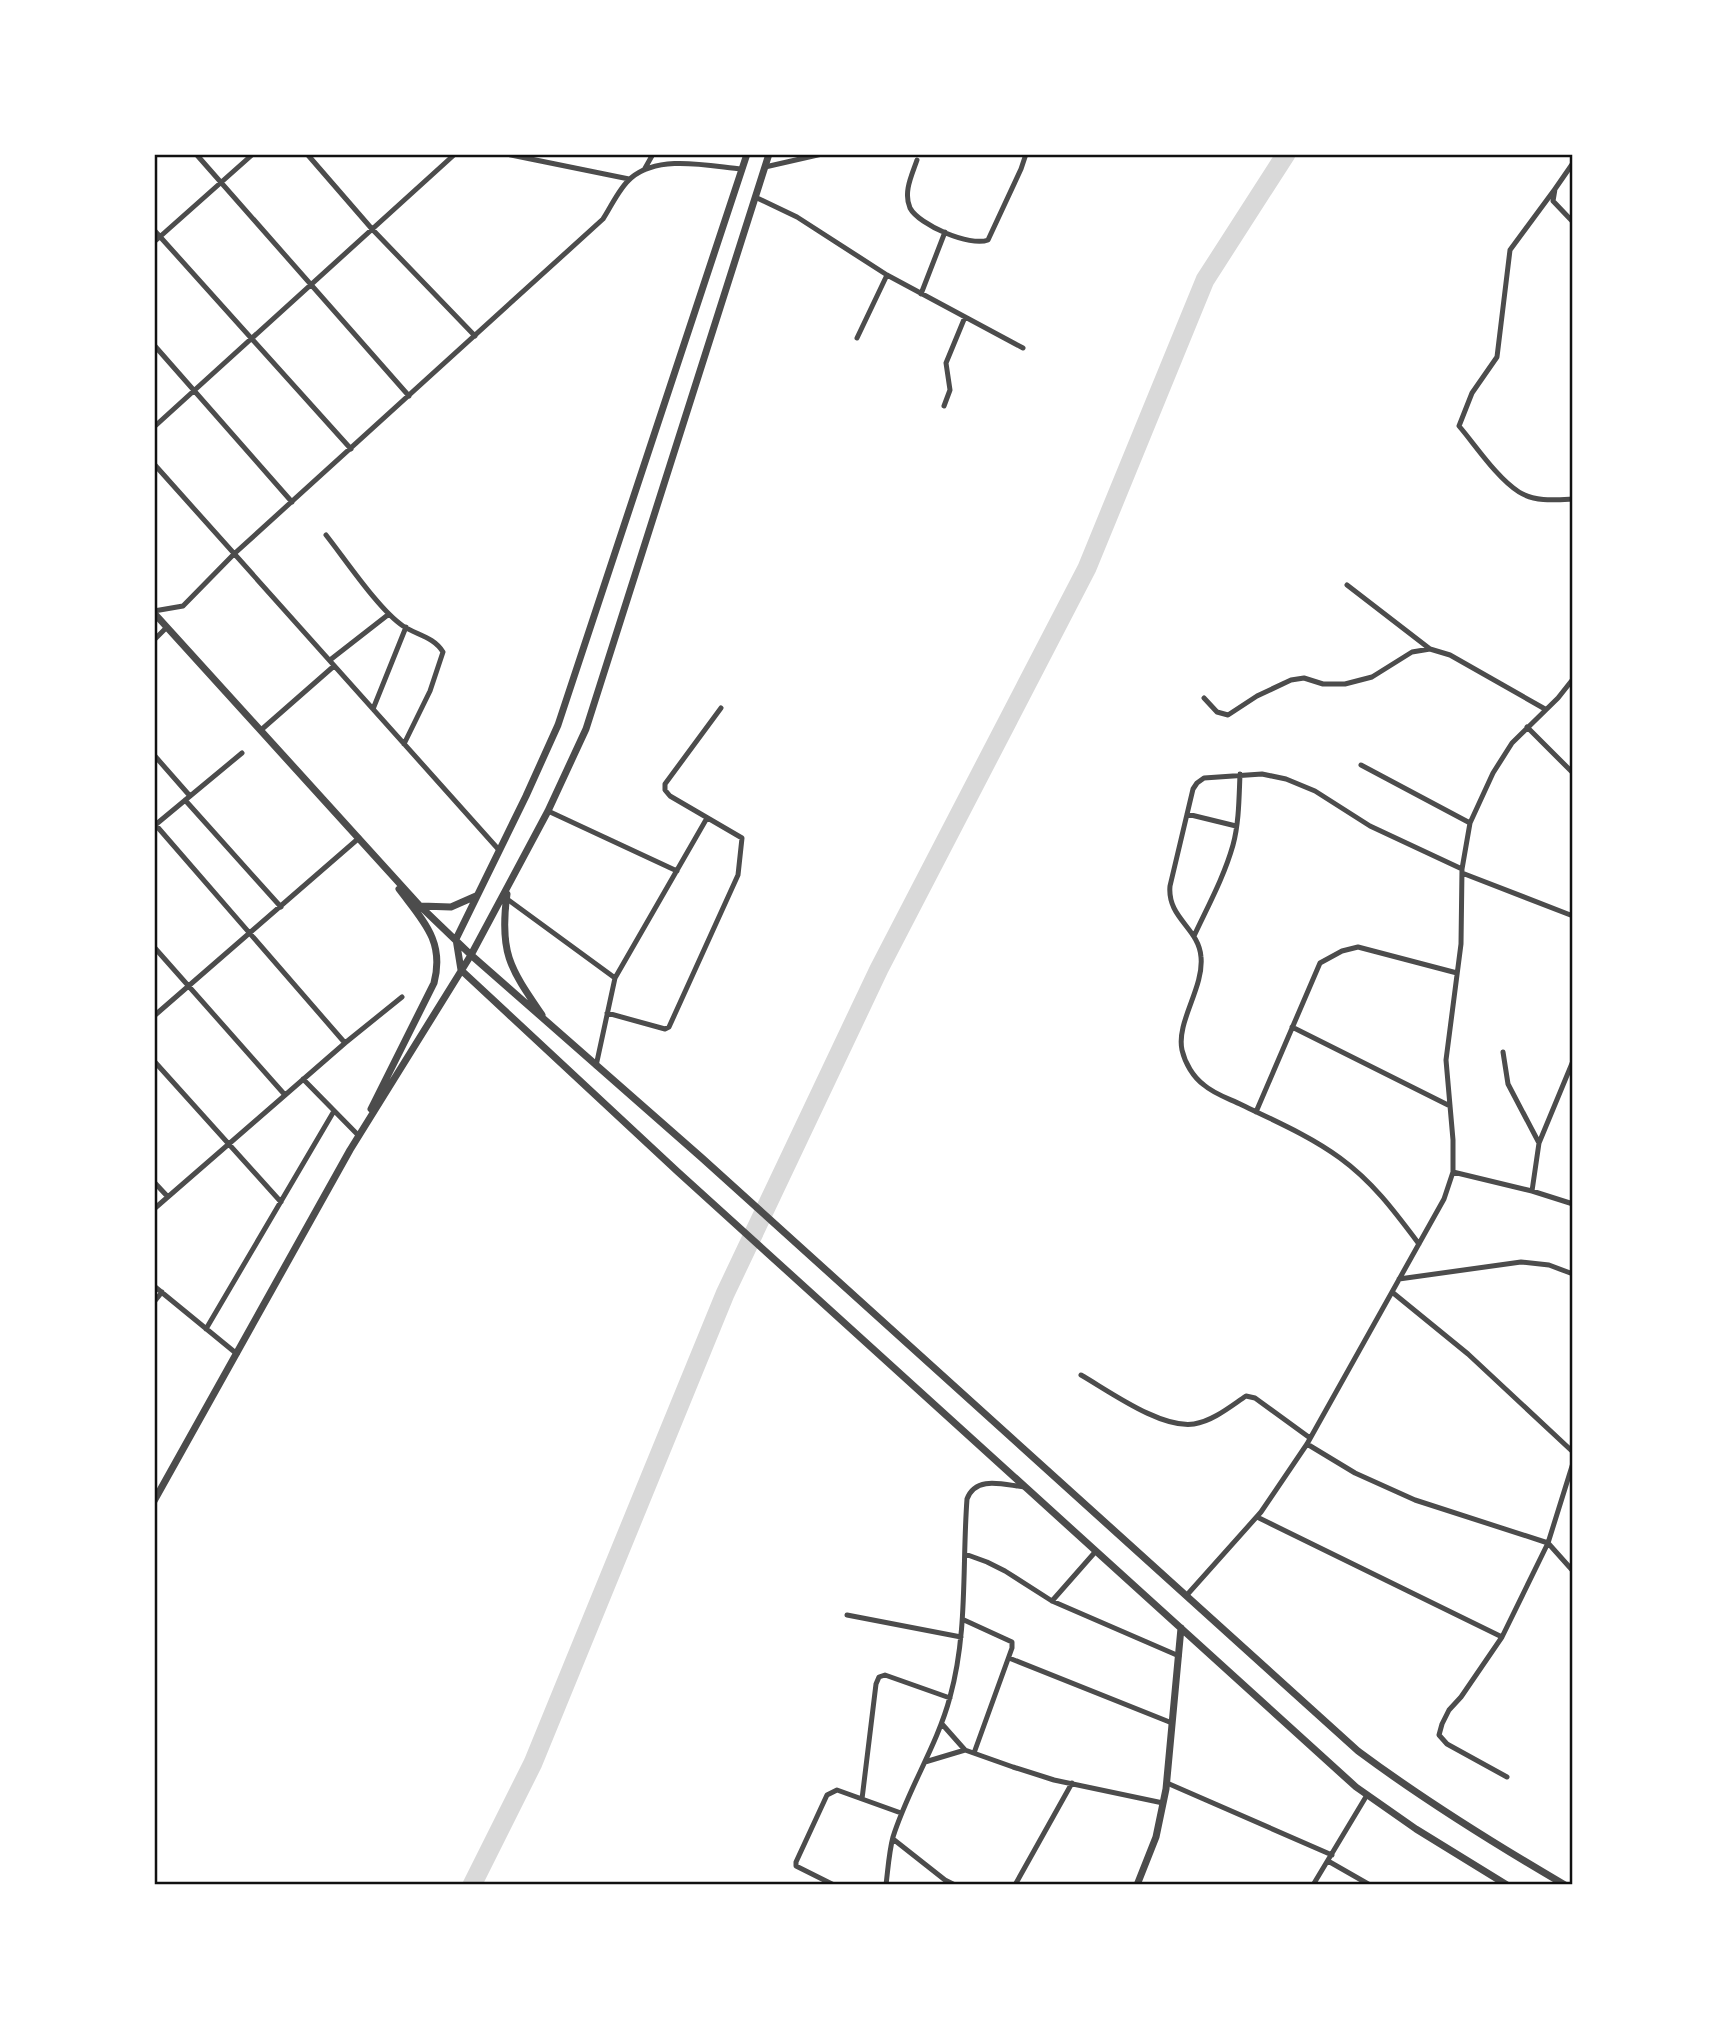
<svg xmlns="http://www.w3.org/2000/svg" width="1727" height="2039" font-family="Bitter,serif">
	<rect width="100%" height="100%" fill="#fff"/>
	<g fill="none" stroke-linecap="round" stroke-linejoin="round">
		<path stroke="#d9d9d9" stroke-width="19" d="M472,1885L533,1763L725,1294L879,969L1087,568L1205,280L1286,154"/>
		<path stroke="#4c4c4c" stroke-width="5" d="M196,154L409,396
			M307,154L372,229L475,336
			M506,154L629,179
			M917,160C912,175 903,192 910,208C919,225 970,247 988,240L1021,169L1026,154
			M1573,163L1555,189L1553,201L1573,222
			M765,167L822,154
			M644,170L653,154
			M1555,189L1510,250L1497,357L1472,393L1459,426C1476,446 1497,478 1519,492C1535,502 1555,500 1573,499
			M755,197L797,217L887,275L1023,348
			M154,230L351,449
			M154,242L253,154
			M921,294L945,232
			M857,338L887,275
			M154,345L292,502
			M944,406L950,390L946,363L965,317
			M154,427L455,154
			M154,464L499,850
			M326,535C345,559 379,610 403,626C417,635 434,637 443,652L430,691L404,744
			M1347,585L1430,649
			M154,611L183,606L234,554L603,219C611,207 619,188 631,178C659,154 709,166 742,169
			M154,640L167,627
			M330,660L389,614
			M1204,698L1217,712L1228,715L1257,696L1291,680L1304,678L1323,684H1345L1372,677L1412,652L1430,649L1450,655L1545,709
			M373,709L406,627
			M1527,727L1573,773
			M261,730L334,666
			M154,755L190,796
			M1361,765L1470,823
			M185,800L281,907
			M548,811L677,871
			M1187,814L1236,826
			M154,823L345,1043
			M154,826L242,753
			M1462,869L1470,823L1493,773L1512,743L1558,698L1573,679
			M1462,873L1573,916
			M507,899L615,978L596,1066
			M1194,936C1208,906 1224,877 1233,845C1239,823 1239,798 1240,774
			M154,947L285,1095
			M615,978L707,818
			M607,1013L665,1029L669,1027L738,875L742,838L670,796L665,790V784L721,708
			M154,1016L359,838
			M1292,1027L1450,1106
			M1503,1052L1508,1084L1539,1143
			M154,1061L281,1202
			M303,1079L358,1135
			M1256,1112L1320,963L1342,951L1358,947L1457,973
			M1453,1172L1532,1191L1573,1204
			M154,1182L168,1197
			M1532,1191L1539,1143L1573,1061
			M154,1209L345,1043L402,997
			M1399,1279L1521,1262L1549,1265L1573,1274
			M154,1286L237,1354
			M1392,1292L1468,1354L1573,1452
			M154,1302L162,1292
			M206,1329L334,1111
			M1081,1375C1109,1391 1161,1429 1194,1424C1213,1421 1231,1406 1246,1396L1255,1398L1310,1438
			M1307,1444L1355,1473L1415,1500L1548,1543L1573,1571
			M1257,1517L1502,1637
			M965,1554L987,1562L1005,1571L1052,1601L1179,1656
			M1186,1596L1261,1512L1307,1444L1444,1199L1453,1172V1140L1446,1060L1461,944L1462,869L1370,826L1315,791L1286,779L1262,774L1204,778L1197,783L1193,789L1170,886C1167,918 1199,928 1201,957C1204,988 1176,1022 1182,1050C1185,1063 1193,1077 1204,1085C1214,1094 1230,1099 1242,1105C1275,1121 1310,1136 1340,1158C1373,1182 1395,1212 1419,1244
			M1052,1601L1096,1551
			M847,1615L961,1637
			M964,1620L1012,1642V1648L974,1753
			M1009,1658L1172,1723
			M942,1724L965,1750L1013,1767L1054,1780L1163,1803
			M925,1762L965,1750
			M1507,1777L1447,1744L1439,1735L1442,1724L1449,1710L1461,1697L1502,1637L1548,1543L1573,1463
			M1167,1783L1332,1855
			M862,1799L876,1684L879,1677L885,1675L950,1698
			M893,1839L945,1880L955,1885
			M1328,1861L1370,1885
			M834,1885L796,1866V1862L827,1795L837,1790L901,1813
			M886,1885C888,1869 889,1852 893,1837C908,1789 937,1746 950,1697C968,1632 962,1566 967,1499C976,1475 1004,1485 1025,1487
			M1015,1885L1072,1783
			M1313,1885L1367,1795"/>
		<path stroke="#4c4c4c" stroke-width="7" d="M747,154L558,725L526,796L456,939L461,970L678,1172L1356,1787L1416,1829L1507,1885
			M154,613L420,906L471,955L702,1158L1358,1751C1424,1800 1493,1843 1565,1885
			M507,894C499,953 510,968 542,1015
			M421,906L451,907L476,896
			M371,1109L434,983C445,941 423,921 399,889
			M154,1501L350,1150L471,955L548,811L586,729L769,154
			M1137,1885L1156,1837L1166,1789L1181,1628"/>
	</g>
	<rect width="1727" height="2039" fill="none" stroke="#ffffff" stroke-width="312"/>
	<rect x="156" y="156" width="1415" height="1727" fill="none" stroke="#111" stroke-width="2.5"/>
</svg>
